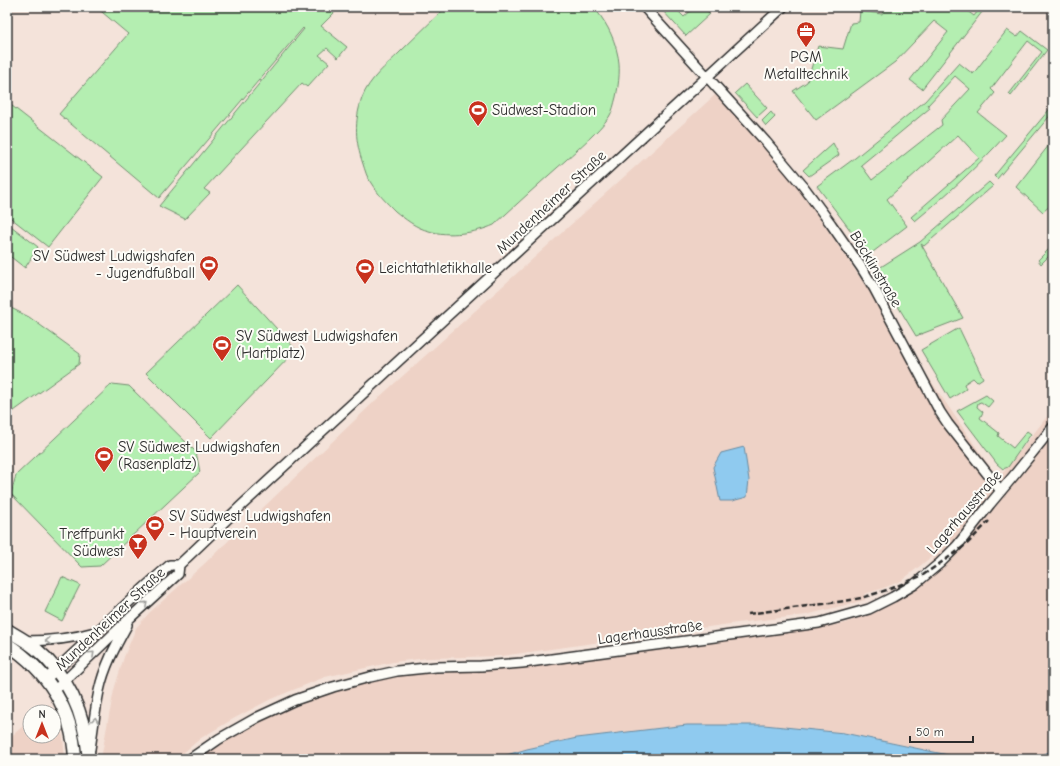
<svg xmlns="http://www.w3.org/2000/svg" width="1060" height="766" font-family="'Comic Neue',sans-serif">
	<rect width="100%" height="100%" fill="#f4e3da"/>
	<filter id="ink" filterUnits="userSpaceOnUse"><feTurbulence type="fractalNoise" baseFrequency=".025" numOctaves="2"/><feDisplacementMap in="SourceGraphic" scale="8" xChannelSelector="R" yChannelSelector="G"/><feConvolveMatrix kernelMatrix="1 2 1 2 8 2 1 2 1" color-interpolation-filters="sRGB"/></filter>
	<g filter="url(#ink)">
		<path fill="#eed2c6" d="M715,95L783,165L998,479L1053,409V750L1034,759H967L844,733L764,725H687L577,738L527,749L493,759H199L218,746L266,719L317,698L356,686L394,677L431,673L491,671L821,628L845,623L876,611L895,602L945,546L901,581L881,589L864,594L865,600L806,615L737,623L502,656L428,658L393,662L325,677L271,699L233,719L201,738L176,759H101L107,726L114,690L124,657L136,628L149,613L203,565L376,400Z
			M49,704L57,714L63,738L65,759H7V740L30,720V736H54V712H40Z"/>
		<path fill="#b4eeb1" stroke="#708c6e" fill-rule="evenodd" d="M96,7H340L321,26L347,47L338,58L327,48L319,55L329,63L307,87L302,83L204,189L210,193L185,219L159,206L304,29L303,28L159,198L59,114L128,34Z
			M446,7H593C604,18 614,37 617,52C621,66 619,83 616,97C614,104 613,111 609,117C598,132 580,147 566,160C542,181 518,203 494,225C476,233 448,237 429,231C416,228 405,219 395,211C387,203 377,193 371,183C367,178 365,170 363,164C355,141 354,122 362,98C369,79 386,66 400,52C415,37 431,22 446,7Z
			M665,7H674L684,17L695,7H703L710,14L686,36L662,10Z
			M884,7H962L974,16L981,7H986L922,89L910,80L948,32L934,21L895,62L816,120L793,91L807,82L818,46L843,49L851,23L859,22L860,11L882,14Z
			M1007,30L1017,37L1022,31L1047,50L1011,96L1009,94L1042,52L1028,41L991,89L995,93L978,113L1006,135C977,167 948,194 915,221L911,217L979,158L958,135L887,199L907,226L869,255L817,186L855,158L925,101L959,63L973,74ZM955,76L970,89L941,120L942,125L872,180L861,165L930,108L927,104L928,105Z
			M745,84L767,108L757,117L735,93Z
			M7,102L103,177L48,247L7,215Z
			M1053,105V112L997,179L994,176Z
			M771,112L775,117L766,126L762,121Z
			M1053,140V203L1043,212L1016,187Z
			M833,143L839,155L809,176L803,170Z
			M989,182L993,186L924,246L921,244L963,318L916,336L876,270L920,242Z
			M11,226L38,247L25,268L7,254V232Z
			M1053,245V252L1041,264L1038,260Z
			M237,285L296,350L211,438L146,373Z
			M7,306L29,317L80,354L79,364L7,416Z
			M959,328L983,378L977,382L973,378L964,384L966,389L950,399L921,350Z
			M112,384L129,386L196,452L200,472L100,566L82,567L11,494L16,475Z
			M986,395L993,401L988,407L981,402L978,403L977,407L983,412L980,418L999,433L998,436L1013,448L1027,431L1031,434L1008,467L1003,469L997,464L957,411Z
			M62,577L80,585L62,621L45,612Z"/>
		<path fill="#8fcaef" stroke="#678aa1" d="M744,447L749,480L747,497L732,501H720L713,467L721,453Z
			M687,725H764L844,733L967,759H493L527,749L577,738Z
			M1053,750V759H1034Z"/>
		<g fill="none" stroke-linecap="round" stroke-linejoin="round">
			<defs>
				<path id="minor" d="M644,7L766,142L803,186L831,224L861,267L874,288L940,412L948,424L1001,491
					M25,641C49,641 71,639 95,632
					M46,679C88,641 128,601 170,565H179
					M54,691L131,617L178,574L179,565L242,505L783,7
					M90,749C93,730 95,710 99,691C104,667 116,645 127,625
					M190,759L219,739L258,717L295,700L333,687L370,677L397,671L436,667L481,666L522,663L819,623L869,609L893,597L915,584L940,563L957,546L990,504L1016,473L1053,427"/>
				<path id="major" d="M7,630C17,636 27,641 35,648C70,677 85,715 89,759
					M7,644C47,670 73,710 75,759"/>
			</defs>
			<use href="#minor" stroke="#2b2b2b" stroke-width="12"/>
			<use href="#major" stroke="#2b2b2b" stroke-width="15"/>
			<use href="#minor" stroke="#fdfcf7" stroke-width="9"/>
			<use href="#major" stroke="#fdfcf7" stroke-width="12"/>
			<path stroke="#2b2b2b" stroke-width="2.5" stroke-dasharray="6 3" stroke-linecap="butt" d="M748,614L845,601L861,598L890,589L923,575L955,553L968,543L989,521"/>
		</g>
		<defs><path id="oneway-chevron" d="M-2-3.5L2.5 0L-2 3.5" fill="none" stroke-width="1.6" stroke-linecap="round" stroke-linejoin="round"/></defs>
		<g stroke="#9e9e9b">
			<use href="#oneway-chevron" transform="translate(145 604) rotate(-42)"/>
			<use href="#oneway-chevron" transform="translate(48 641) rotate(178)"/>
			<use href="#oneway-chevron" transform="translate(92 654) rotate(-43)"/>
			<use href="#oneway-chevron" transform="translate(95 720) rotate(-81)"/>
		</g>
	</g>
	<defs>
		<symbol id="office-pin" viewBox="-11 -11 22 30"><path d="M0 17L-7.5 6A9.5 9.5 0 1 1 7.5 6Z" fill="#c8321e" stroke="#fdfcf7"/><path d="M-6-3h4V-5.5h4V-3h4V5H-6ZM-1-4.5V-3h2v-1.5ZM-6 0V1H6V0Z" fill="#fff"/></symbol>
		<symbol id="stadium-pin" viewBox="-11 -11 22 30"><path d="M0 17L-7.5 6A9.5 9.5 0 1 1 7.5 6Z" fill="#c8321e" stroke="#fdfcf7"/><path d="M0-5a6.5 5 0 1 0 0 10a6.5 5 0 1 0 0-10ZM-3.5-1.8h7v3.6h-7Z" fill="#fff"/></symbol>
		<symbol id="bar-pin" viewBox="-11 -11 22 30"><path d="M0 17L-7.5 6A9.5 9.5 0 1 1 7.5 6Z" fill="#c8321e" stroke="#fdfcf7"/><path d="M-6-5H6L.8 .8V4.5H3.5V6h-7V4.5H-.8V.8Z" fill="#fff"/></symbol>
	</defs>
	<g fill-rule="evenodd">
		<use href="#office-pin" x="795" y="20" width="22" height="30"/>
		<use href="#stadium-pin" x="467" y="99" width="22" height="30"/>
		<use href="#stadium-pin" x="198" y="254" width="22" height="30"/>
		<use href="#stadium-pin" x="354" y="257" width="22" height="30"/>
		<use href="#stadium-pin" x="211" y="334" width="22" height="30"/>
		<use href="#stadium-pin" x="93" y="445" width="22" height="30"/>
		<use href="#stadium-pin" x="144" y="514" width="22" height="30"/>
		<use href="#bar-pin" x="127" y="532" width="22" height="30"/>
	</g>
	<g text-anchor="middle" stroke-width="4" stroke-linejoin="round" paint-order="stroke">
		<g font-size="15" fill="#2b2b2b" stroke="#fdfcf7" text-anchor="start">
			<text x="806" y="62" text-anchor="middle">PGM<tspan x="806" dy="17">Metalltechnik</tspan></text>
			<text x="492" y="115">Südwest-Stadion</text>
			<text x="195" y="261" text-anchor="end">SV Südwest Ludwigshafen<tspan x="195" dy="17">- Jugendfußball</tspan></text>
			<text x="379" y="273">Leichtathletikhalle</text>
			<text x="236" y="341">SV Südwest Ludwigshafen<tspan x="236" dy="17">(Hartplatz)</tspan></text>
			<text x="118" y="452">SV Südwest Ludwigshafen<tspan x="118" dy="17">(Rasenplatz)</tspan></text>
			<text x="169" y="521">SV Südwest Ludwigshafen<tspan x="169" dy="17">- Hauptverein</tspan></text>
			<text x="124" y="539" text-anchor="end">Treffpunkt<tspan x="124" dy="17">Südwest</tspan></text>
		</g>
		<g font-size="15" fill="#2b2b2b" stroke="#fdfcf7">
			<text transform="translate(551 202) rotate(-43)" y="5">Mundenheimer Straße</text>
			<text transform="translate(876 269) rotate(59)" y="5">Böcklinstraße</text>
			<text transform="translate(964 512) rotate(-49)" y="5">Lagerhausstraße</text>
			<text transform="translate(110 619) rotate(-43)" y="5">Mundenheimer Straße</text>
			<text transform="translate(650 632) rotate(-8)" y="5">Lagerhausstraße</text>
		</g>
	</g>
	<rect width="1060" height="766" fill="none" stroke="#fdfcf7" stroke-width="24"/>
	<rect x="12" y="12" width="1036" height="742" fill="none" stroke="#2b2b2b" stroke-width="1.5" filter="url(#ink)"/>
	<g transform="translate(42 724)"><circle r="19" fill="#fdfcf7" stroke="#a9a8a5"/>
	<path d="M0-3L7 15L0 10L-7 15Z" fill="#c8321e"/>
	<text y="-6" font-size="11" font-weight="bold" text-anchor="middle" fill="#2b2b2b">N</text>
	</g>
	<path d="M910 736v6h63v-6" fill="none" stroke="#2b2b2b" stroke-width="2"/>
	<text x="916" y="736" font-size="12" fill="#2b2b2b" stroke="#fdfcf7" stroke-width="3" paint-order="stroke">50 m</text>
</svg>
